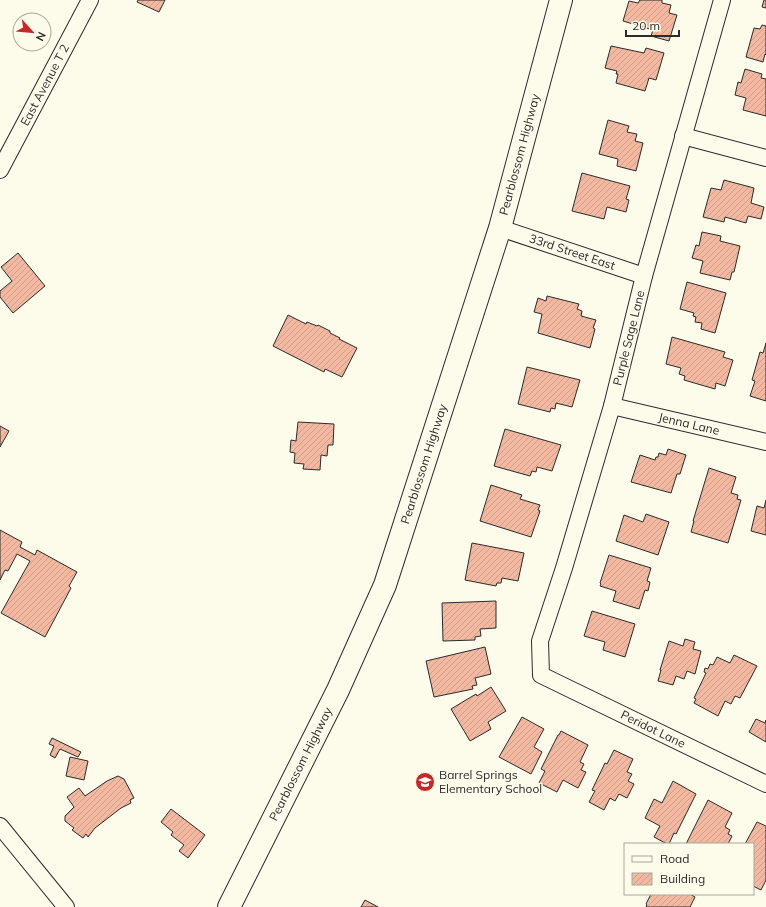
<svg xmlns="http://www.w3.org/2000/svg" width="766" height="907" font-family="Mulish,sans-serif">
	<defs>
		<pattern id="building-hatch" width="6" height="6" patternUnits="userSpaceOnUse"><rect width="6" height="6" fill="#f2b8a0"/><path d="M-1 1l2-2M0 6l6-6M5 7l2-2" fill="none" stroke="#d09e8a"/></pattern>
	</defs>
	<rect width="100%" height="100%" fill="#fdfbea"/>
	<path fill="url(#building-hatch)" stroke="#2b2b2b" d="M138,0H165L159,12L137,2Z
		M640,0H662V3L671,5L669,13L677,15L669,41L651,36L653,30L623,21L629,1L638,3Z
		M764,0H766V8L762,7Z
		M762,25L766,26V55L765,54L763,62L746,57L754,28L760,29Z
		M611,46L644,53L646,48L664,53L656,80L649,78L645,91L616,83L618,74H616L617,71L605,68Z
		M745,69L762,74L761,78L766,79V116L743,110L746,98L735,95L738,82L741,83Z
		M608,120L629,126L627,132L637,134L635,141L643,143L636,171L617,166L618,159L599,154Z
		M582,173L630,186L626,199L629,200L626,212L607,207L604,219L572,211Z
		M724,180L754,188L751,203L764,207L761,219L748,216L746,223L725,217L724,222L703,217L711,188L721,190Z
		M702,232L721,236L720,241L740,246L734,272H732L730,280L700,273L703,261L692,258L696,245L699,246Z
		M18,253L45,286L13,313L0,297V291L12,281L1,267Z
		M687,282L726,293L715,333L701,329L702,323L695,322L696,317L693,316L694,313L680,309Z
		M547,296L579,304L577,309L582,311L581,316L596,320L593,328L595,329L590,348L538,333L542,314L534,312L538,298L546,301Z
		M288,315L306,324L307,322L317,326L318,325L330,331V333L340,338L339,339L357,348L342,377L325,369L324,372L273,346Z
		M672,337L725,352L723,357L733,360L725,386L716,383L715,389L684,380L685,376L679,374L681,368L666,364Z
		M766,343V401L750,396L755,381L752,380L760,352L763,353Z
		M527,367L580,380L572,407L556,403L555,409L551,408L550,412L518,404Z
		M298,422L334,424L333,445H328L327,456L321,455L320,470L303,469L304,464L294,463L295,453L290,452L291,440L296,441Z
		M0,426L9,431L0,447Z
		M505,429L561,445L552,471L537,467L536,472L532,471L530,476L494,466Z
		M668,449L686,455L680,474H677L671,493L631,482L640,455L655,460L656,457H658L659,453L666,455Z
		M709,468L736,477L731,493L738,495L737,499L741,500L728,543L691,532L694,521H693Z
		M491,485L522,495L520,499L540,505L538,510L540,511L531,537L480,521Z
		M766,500V535L751,531L757,506L764,508Z
		M646,514L669,522L658,555L616,541L624,515L643,522Z
		M0,530L22,542L20,547L35,555L37,550L77,572L69,586L71,588L45,637L1,613L30,561L17,554L8,571L5,570L0,580Z
		M472,543L524,553L518,581L502,578L501,583H497L496,586L465,580Z
		M609,555L651,568L647,581L650,582L648,591L645,590L639,609L613,601L616,591L600,586L601,584L600,583Z
		M496,601V628L480,629L481,636L475,637V640L443,641L442,603Z
		M592,611L635,624L625,657L603,650L605,642L584,636Z
		M685,639L695,642L693,649L701,651L695,674L687,671L684,679L676,676L673,685L658,681L661,670H660L669,641L683,646Z
		M485,647L491,674L475,678L477,685L472,686L473,689L434,697L426,661Z
		M734,655L757,666L740,698L735,696L731,704L725,701L718,716L694,703L696,699L694,698L706,673L704,672L705,668L708,669L710,664L713,665L717,657L730,663Z
		M491,687L506,711L488,722L491,729L470,741L451,709L476,694L477,696Z
		M522,717L544,729L534,747L542,752L531,774L499,757Z
		M756,719L765,723L766,720V742L749,732Z
		M561,731L588,745L580,762L584,764L581,770L586,772L578,788L563,780L557,792L539,783L545,771L541,769L558,735H559Z
		M52,738L81,752L78,757L60,749L55,758L50,755L54,746L49,744Z
		M614,750L633,759L627,772L632,774L628,781L634,784L627,798L619,794L615,801L610,798L604,810L589,802L595,791L592,790L605,763L607,764Z
		M70,757L88,761L84,780L66,776Z
		M118,776L124,779L134,798L130,800L131,803L121,808L95,828L88,837L86,834L83,838L72,830L74,828L65,821V816L74,807L67,797L79,788L85,796L107,781Z
		M673,781L696,794L676,834L674,833L669,844H667L654,837L660,826L645,818L654,799L662,803Z
		M708,800L732,813L725,827L730,830L728,834L732,836L728,844H686Z
		M171,809L205,835L188,858L179,851L184,845L171,835L173,832L161,822Z
		M757,822L766,826V880L761,890L753,886V844H745Z
		M651,894H690L695,897L690,907H646L647,905L646,904Z
		M365,900L378,907H361Z"/>
	<g fill="none" stroke-linecap="round" stroke-linejoin="round">
		<defs>
			<g id="street">
				<path id="s1" d="M722,0L644,276L612,406L564,568L540,641L541,675L766,784"/>
				<path d="M683,136L766,158"/>
				<path id="s2" d="M0,170L90,0"/>
				<path id="s3" d="M500,228L644,276"/>
				<path id="s4" d="M612,406L766,442"/>
				<path d="M0,826L66,907"/>
			</g>
			<g id="primary">
				<path id="s5" d="M229,907L338,690L385,585L500,228L561,0"/>
			</g>
		</defs>
		<use href="#street" stroke="#2b2b2b" stroke-width="18"/>
		<use href="#primary" stroke="#2b2b2b" stroke-width="24"/>
		<use href="#street" stroke="#fdfbea" stroke-width="16"/>
		<use href="#primary" stroke="#fdfbea" stroke-width="22"/>
	</g>
	<defs>
		<symbol id="school-disc" viewBox="-11 -11 22 22"><circle r="9.5" fill="#c62828" stroke="#fdfbea"/><path d="M0-5L7-2L0 1L-7-2ZM-4 1L0 2.5L4 1V4Q0 6-4 4Z" fill="#fff"/></symbol>
	</defs>
	<g fill-rule="evenodd">
		<use href="#school-disc" x="414" y="771" width="22" height="22"/>
	</g>
	<g text-anchor="middle" stroke-width="3" stroke-linejoin="round" paint-order="stroke">
		<g font-size="12" fill="#2b2b2b" stroke="#fdfbea">
			<text dy="4" stroke="none"><textPath href="#s2" startOffset="96">East Avenue T 2</textPath></text>
			<text dy="4" stroke="none"><textPath href="#s5" startOffset="809">Pearblossom Highway</textPath></text>
			<text dy="4" stroke="none"><textPath href="#s3" startOffset="76">33rd Street East</textPath></text>
			<text transform="translate(629 338) rotate(-76)" y="4">Purple Sage Lane</text>
			<text dy="4" stroke="none"><textPath href="#s4" startOffset="79">Jenna Lane</textPath></text>
			<text dy="4" stroke="none"><textPath href="#s5" startOffset="485">Pearblossom Highway</textPath></text>
			<text dy="4" stroke="none"><textPath href="#s1" startOffset="825">Peridot Lane</textPath></text>
			<text dy="4" stroke="none"><textPath href="#s5" startOffset="160">Pearblossom Highway</textPath></text>
		</g>
		<g font-size="12" fill="#2b2b2b" stroke="#fdfbea" text-anchor="start">
			<text x="439" y="779">Barrel Springs<tspan x="439" dy="14">Elementary School</tspan></text>
		</g>
	</g>
	<rect x="624" y="843" width="130" height="52" fill="#fdfbea" stroke="#a9a89e"/>
	<rect x="632" y="856" width="20" height="6" fill="#fdfbea" stroke="#a9a89e"/>
	<text x="660" y="863" font-size="12" fill="#2b2b2b">Road</text>
	<rect x="632" y="873" width="20" height="12" fill="url(#building-hatch)" stroke="#a9a89e"/>
	<text x="660" y="883" font-size="12" fill="#2b2b2b">Building</text>
	<g transform="translate(32 32) rotate(117)"><circle r="19" fill="#fdfbea" stroke="#a9a89e"/>
	<path d="M0-3L7 15L0 10L-7 15Z" fill="#c62828"/>
	<text y="-6" font-size="11" font-weight="bold" text-anchor="middle" fill="#2b2b2b">N</text>
	</g>
	<path d="M626 30v6h53v-6" fill="none" stroke="#2b2b2b" stroke-width="2"/>
	<text x="632" y="30" font-size="12" fill="#2b2b2b" stroke="#fdfbea" stroke-width="3" paint-order="stroke">20 m</text>
</svg>
